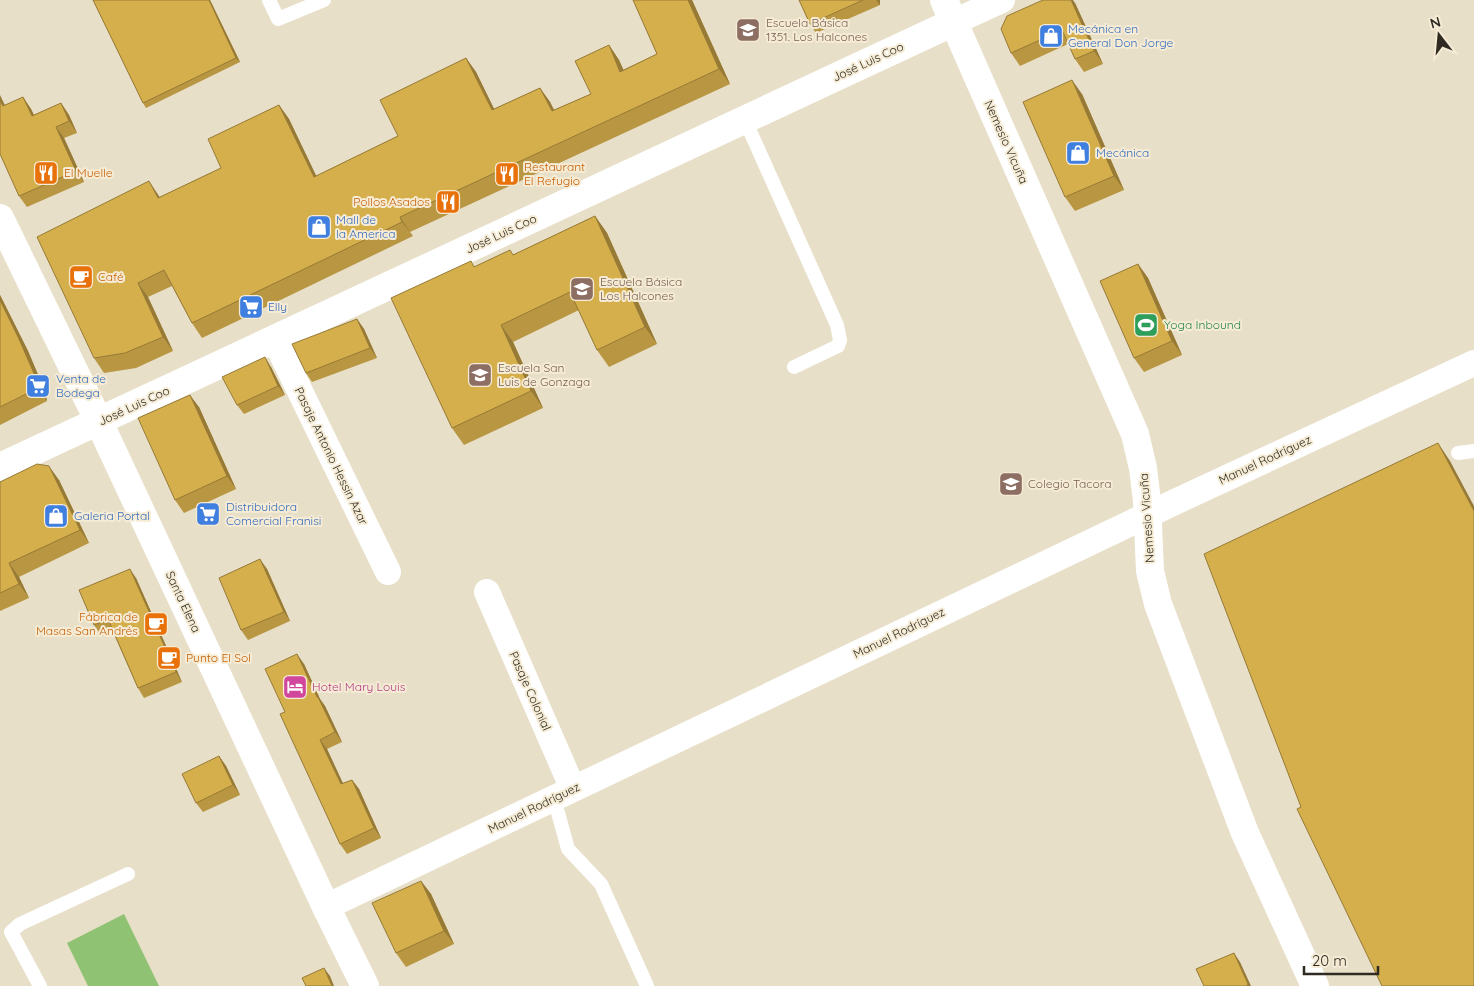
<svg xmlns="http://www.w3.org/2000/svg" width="1474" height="986" font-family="Quicksand,sans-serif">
	<rect width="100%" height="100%" fill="#e8dfc8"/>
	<path fill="#8fc373" d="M124,914L159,986H88L67,943Z"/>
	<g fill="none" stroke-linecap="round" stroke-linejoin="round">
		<path stroke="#fff" stroke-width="14" d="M269,0L278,19L324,0
			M745,120L837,325L840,340L838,346L794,367
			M1458,453L1474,451
			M554,798L568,849L601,884L647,986
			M40,986L11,932L20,924L128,874"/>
		<path stroke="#fff" stroke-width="26" d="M954,22L1002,0
			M275,340L388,572
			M487,592L573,789
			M326,907L1177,501L1474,363"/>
		<path stroke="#fff" stroke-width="28" d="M944,0L1135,434L1143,468L1147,501L1150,571L1158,604L1245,833L1315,986
			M0,218L99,422L326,907L365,986
			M0,467L954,22"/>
	</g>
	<path fill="#b89642" d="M93,0H210L240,62L146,108L143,103Z
		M633,0H692L730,84L410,232L413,236L202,338L192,323L172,286L148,297L173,351L136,368L104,373L94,358L160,197L221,168L279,105L289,119L316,176L398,136L466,58L476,72L494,109L540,88L550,102L554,110L591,94L609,45L619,60L623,70L657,54Z
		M799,0H880V5L816,33L810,24Z
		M1075,3L1103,64L1084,72L1075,59L1068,44L1020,66L1011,53Z
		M1082,94L1124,190L1075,211L1065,197Z
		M23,97L31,109L34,115L61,103L69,115L77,133L64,138L84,182L27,207L19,196L5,106Z
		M595,216L607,233L657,344L609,367L597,350L579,310L513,342L543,408L464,445L452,428L513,255Z
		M1138,264L1148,278L1182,355L1144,372L1134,358Z
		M0,295L28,351L45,391L47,401L0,425Z
		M357,319L364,329L377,358L312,382L306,373Z
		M271,367L285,395L244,414L237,405Z
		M199,407L236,489L184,513L175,500Z
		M59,480L89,543L19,577L29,598L0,611V482Z
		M267,569L290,621L248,640L241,630Z
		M136,578L182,682L144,698L138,688L112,630L101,635L94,625Z
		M304,664L320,699L325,706L342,742L327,749L343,784L352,780L359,789L381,838L347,854L340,844L285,712Z
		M219,756L226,766L240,795L203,812L196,803Z
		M421,881L431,894L454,944L406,967L396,953Z"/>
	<path fill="#967a36" d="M209,0H210L240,62L236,58Z
		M688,0H692L730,84L719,69Z
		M876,0H880V5Z
		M1071,0H1073L1075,3L1103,64L1094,51Z
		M609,45L619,60L631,86L620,72Z
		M466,58L476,72L502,125L492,110Z
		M1072,80L1082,94L1124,190L1114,176Z
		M540,88L550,102L562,126L552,111Z
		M0,95L11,118L3,106L0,101Z
		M23,97L31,109L40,128L32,116Z
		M61,103L69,115L77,133L69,121Z
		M279,105L289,119L324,192L314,177Z
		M56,127L64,138L84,182L76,171Z
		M149,181L159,196L168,213L158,198Z
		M595,216L607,233L657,344L645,327Z
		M400,217L410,232L413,236L402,222Z
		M1138,264L1148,278L1182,355L1172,341Z
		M138,283L148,297L173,351L163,337Z
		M0,295L28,351L45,391L47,401L38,388L0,300Z
		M357,319L364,329L377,358L370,348Z
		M501,325L513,342L543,408L531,391Z
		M265,357L271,367L285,395L278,386Z
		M190,395L199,407L236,489L227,476Z
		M1438,443L1450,461L1474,506V511Z
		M49,466L59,480L89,543L80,530Z
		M260,559L267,569L290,621L284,612Z
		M9,563L19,577L29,598L19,584Z
		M130,569L136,578L182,682L176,672Z
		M297,654L304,664L320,699L325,706L342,742L335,732L317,697Z
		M320,740L327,749L348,794L341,784Z
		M219,756L226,766L240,795L233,785Z
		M352,780L359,789L381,838L374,828Z
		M421,881L431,894L454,944L444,931Z
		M1234,953L1240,962L1251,986H1247Z
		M324,968L330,976L334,986H332Z"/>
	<path fill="#d6af4d" stroke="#967a36" d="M93,0H209L236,58L143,103Z
		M633,0H688L719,69L400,217L402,222L192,323L164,270L138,283L163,337L125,353L94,358L37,237L149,181L158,198L221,168L208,139L279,105L314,177L398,136L380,100L466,58L492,110L540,88L552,111L591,94L575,61L609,45L620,72L657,54Z
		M799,0H863L810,24Z
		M1043,0H1071L1094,51L1075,59L1062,30L1011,53L1001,29L1007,16Z
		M1072,80L1114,176L1065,197L1023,102Z
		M23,97L32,116L61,103L69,121L56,127L76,171L19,196L0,154V101L3,106Z
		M595,216L645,327L597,350L570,292L501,325L531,391L452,428L391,298L471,261L474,267L510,250L513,255Z
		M1138,264L1172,341L1134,358L1100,281Z
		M0,300L19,339L36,378L38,388L0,407Z
		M357,319L370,348L306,373L292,344Z
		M265,357L278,386L237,405L222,377Z
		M190,395L227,476L175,500L138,418Z
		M1438,443L1474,511V986H1382L1297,809L1301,807L1204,554Z
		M37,464L49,466L80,530L9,563L19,584L0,593V482Z
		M260,559L284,612L241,630L219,578Z
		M130,569L176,672L138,688L108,619L94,625L79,590Z
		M297,654L317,697H318L335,732L320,740L341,784L352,780L374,828L340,844L280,714L285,712L265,669Z
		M219,756L233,785L196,803L182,774Z
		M421,881L444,931L396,953L372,903Z
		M1234,953L1248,984L1247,986H1204L1196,969Z
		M324,968L332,986H306L302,978Z"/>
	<defs>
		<symbol id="school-square" viewBox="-11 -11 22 22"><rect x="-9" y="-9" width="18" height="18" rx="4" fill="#8d6e63" stroke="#f6ecd5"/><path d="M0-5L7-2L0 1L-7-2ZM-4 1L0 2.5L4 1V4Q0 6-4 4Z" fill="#fff"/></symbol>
		<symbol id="shop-square" viewBox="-11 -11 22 22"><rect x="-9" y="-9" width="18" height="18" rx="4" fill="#3f7fe0" stroke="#f6ecd5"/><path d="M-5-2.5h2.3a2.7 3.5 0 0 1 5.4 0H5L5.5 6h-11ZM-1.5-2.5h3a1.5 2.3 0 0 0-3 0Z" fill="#fff"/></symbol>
		<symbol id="restaurant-square" viewBox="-11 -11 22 22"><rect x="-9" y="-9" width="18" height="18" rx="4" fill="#e8710a" stroke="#f6ecd5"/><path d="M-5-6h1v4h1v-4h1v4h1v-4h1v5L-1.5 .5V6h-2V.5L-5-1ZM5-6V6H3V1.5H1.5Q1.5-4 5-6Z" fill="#fff"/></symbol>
		<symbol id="cafe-square" viewBox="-11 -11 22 22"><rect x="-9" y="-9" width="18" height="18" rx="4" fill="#e8710a" stroke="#f6ecd5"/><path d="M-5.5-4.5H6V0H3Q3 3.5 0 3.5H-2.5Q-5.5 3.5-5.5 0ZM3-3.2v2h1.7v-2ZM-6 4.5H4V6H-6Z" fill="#fff"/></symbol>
		<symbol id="supermarket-square" viewBox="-11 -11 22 22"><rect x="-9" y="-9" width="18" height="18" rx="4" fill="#3f7fe0" stroke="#f6ecd5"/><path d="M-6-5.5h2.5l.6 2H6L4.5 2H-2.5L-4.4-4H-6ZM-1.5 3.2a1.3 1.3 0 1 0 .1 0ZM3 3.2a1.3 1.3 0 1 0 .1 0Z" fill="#fff"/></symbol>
		<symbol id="stadium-square" viewBox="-11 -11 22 22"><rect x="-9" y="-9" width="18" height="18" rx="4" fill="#2e9e5b" stroke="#f6ecd5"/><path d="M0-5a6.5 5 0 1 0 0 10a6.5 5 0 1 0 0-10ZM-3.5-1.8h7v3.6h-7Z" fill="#fff"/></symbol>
		<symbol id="hotel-square" viewBox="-11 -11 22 22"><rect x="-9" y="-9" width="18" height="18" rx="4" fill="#d1479c" stroke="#f6ecd5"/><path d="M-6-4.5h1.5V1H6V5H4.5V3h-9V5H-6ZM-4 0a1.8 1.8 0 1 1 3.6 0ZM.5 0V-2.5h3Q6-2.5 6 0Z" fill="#fff"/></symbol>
	</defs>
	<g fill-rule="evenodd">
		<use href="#school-square" x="734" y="16" width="28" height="28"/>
		<use href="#shop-square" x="1037" y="22" width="28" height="28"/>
		<use href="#shop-square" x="1064" y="139" width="28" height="28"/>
		<use href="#restaurant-square" x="32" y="159" width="28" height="28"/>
		<use href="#restaurant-square" x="493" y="160" width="28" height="28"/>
		<use href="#restaurant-square" x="434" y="188" width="28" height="28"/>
		<use href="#shop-square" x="305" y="213" width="28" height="28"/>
		<use href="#cafe-square" x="67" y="263" width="28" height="28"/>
		<use href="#school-square" x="568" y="275" width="28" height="28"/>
		<use href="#supermarket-square" x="237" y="293" width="28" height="28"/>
		<use href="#stadium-square" x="1132" y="311" width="28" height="28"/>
		<use href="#school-square" x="466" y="361" width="28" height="28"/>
		<use href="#supermarket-square" x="24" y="372" width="28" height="28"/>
		<use href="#school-square" x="997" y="470" width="28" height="28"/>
		<use href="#supermarket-square" x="194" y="500" width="28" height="28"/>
		<use href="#shop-square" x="42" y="502" width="28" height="28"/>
		<use href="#cafe-square" x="142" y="610" width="28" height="28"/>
		<use href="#cafe-square" x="155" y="644" width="28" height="28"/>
		<use href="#hotel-square" x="281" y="673" width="28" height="28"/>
	</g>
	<g text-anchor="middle" stroke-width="4" stroke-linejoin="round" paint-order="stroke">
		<g font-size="12" fill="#785e54" stroke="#f6ecd5" text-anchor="start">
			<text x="766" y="27">Escuela Básica<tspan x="766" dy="14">1351. Los Halcones</tspan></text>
			<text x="600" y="286">Escuela Básica<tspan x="600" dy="14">Los Halcones</tspan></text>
			<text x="498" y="372">Escuela San<tspan x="498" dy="14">Luis de Gonzaga</tspan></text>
			<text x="1028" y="488">Colegio Tacora</text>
		</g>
		<g font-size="12" fill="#366cbe" stroke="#f6ecd5" text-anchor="start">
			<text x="1068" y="33">Mecánica en<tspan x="1068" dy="14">General Don Jorge</tspan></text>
			<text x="1096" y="157">Mecánica</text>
			<text x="336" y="224">Mall de<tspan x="336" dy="14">la America</tspan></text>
			<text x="268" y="311">Elly</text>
			<text x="56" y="383">Venta de<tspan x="56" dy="14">Bodega</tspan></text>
			<text x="226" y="511">Distribuidora<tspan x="226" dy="14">Comercial Franisi</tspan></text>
			<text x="74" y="520">Galeria Portal</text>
		</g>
		<g font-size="12" fill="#2f2b23" stroke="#f6ecd5">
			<text transform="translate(868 62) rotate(-25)" y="4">José Luis Coo</text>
			<text transform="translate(1006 142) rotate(66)" y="4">Nemesio Vicuña</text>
			<text transform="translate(501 234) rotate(-25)" y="4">José Luis Coo</text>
			<text transform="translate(134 406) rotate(-25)" y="4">José Luis Coo</text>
			<text transform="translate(331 456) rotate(64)" y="4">Pasaje Antonio Hessin Azar</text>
			<text transform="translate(1265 460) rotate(-25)" y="4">Manuel Rodríguez</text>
			<text transform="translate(1147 518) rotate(-94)" y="4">Nemesio Vicuña</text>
			<text transform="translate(183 602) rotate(65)" y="4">Santa Elena</text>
			<text transform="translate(899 633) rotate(-26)" y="4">Manuel Rodríguez</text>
			<text transform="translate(530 691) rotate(66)" y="4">Pasaje Colonial</text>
			<text transform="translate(534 808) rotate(-26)" y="4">Manuel Rodríguez</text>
		</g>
		<g font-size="12" fill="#c56008" stroke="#f6ecd5" text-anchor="start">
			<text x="524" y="171">Restaurant<tspan x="524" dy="14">El Refugio</tspan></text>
			<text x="64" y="177">El Muelle</text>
			<text x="430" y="206" text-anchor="end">Pollos Asados</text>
			<text x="98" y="281">Café</text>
			<text x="138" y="621" text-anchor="end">Fábrica de<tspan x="138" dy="14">Masas San Andrés</tspan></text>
			<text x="186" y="662">Punto El Sol</text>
		</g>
		<g font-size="12" fill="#27864d" stroke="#f6ecd5" text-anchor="start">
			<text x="1164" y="329">Yoga Inbound</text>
		</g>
		<g font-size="12" fill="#b23c85" stroke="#f6ecd5" text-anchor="start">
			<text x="312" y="691">Hotel Mary Louis</text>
		</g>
	</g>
	<g transform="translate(1439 35) rotate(344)" stroke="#f6ecd5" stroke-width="4" paint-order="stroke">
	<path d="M0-4L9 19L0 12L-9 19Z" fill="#2f2b23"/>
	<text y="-8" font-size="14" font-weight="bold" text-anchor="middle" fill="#2f2b23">N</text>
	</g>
	<path d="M1304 966v8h74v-8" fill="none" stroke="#2f2b23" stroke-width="2.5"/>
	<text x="1312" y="966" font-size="15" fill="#2f2b23" stroke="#f6ecd5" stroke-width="4" paint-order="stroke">20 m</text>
</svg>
